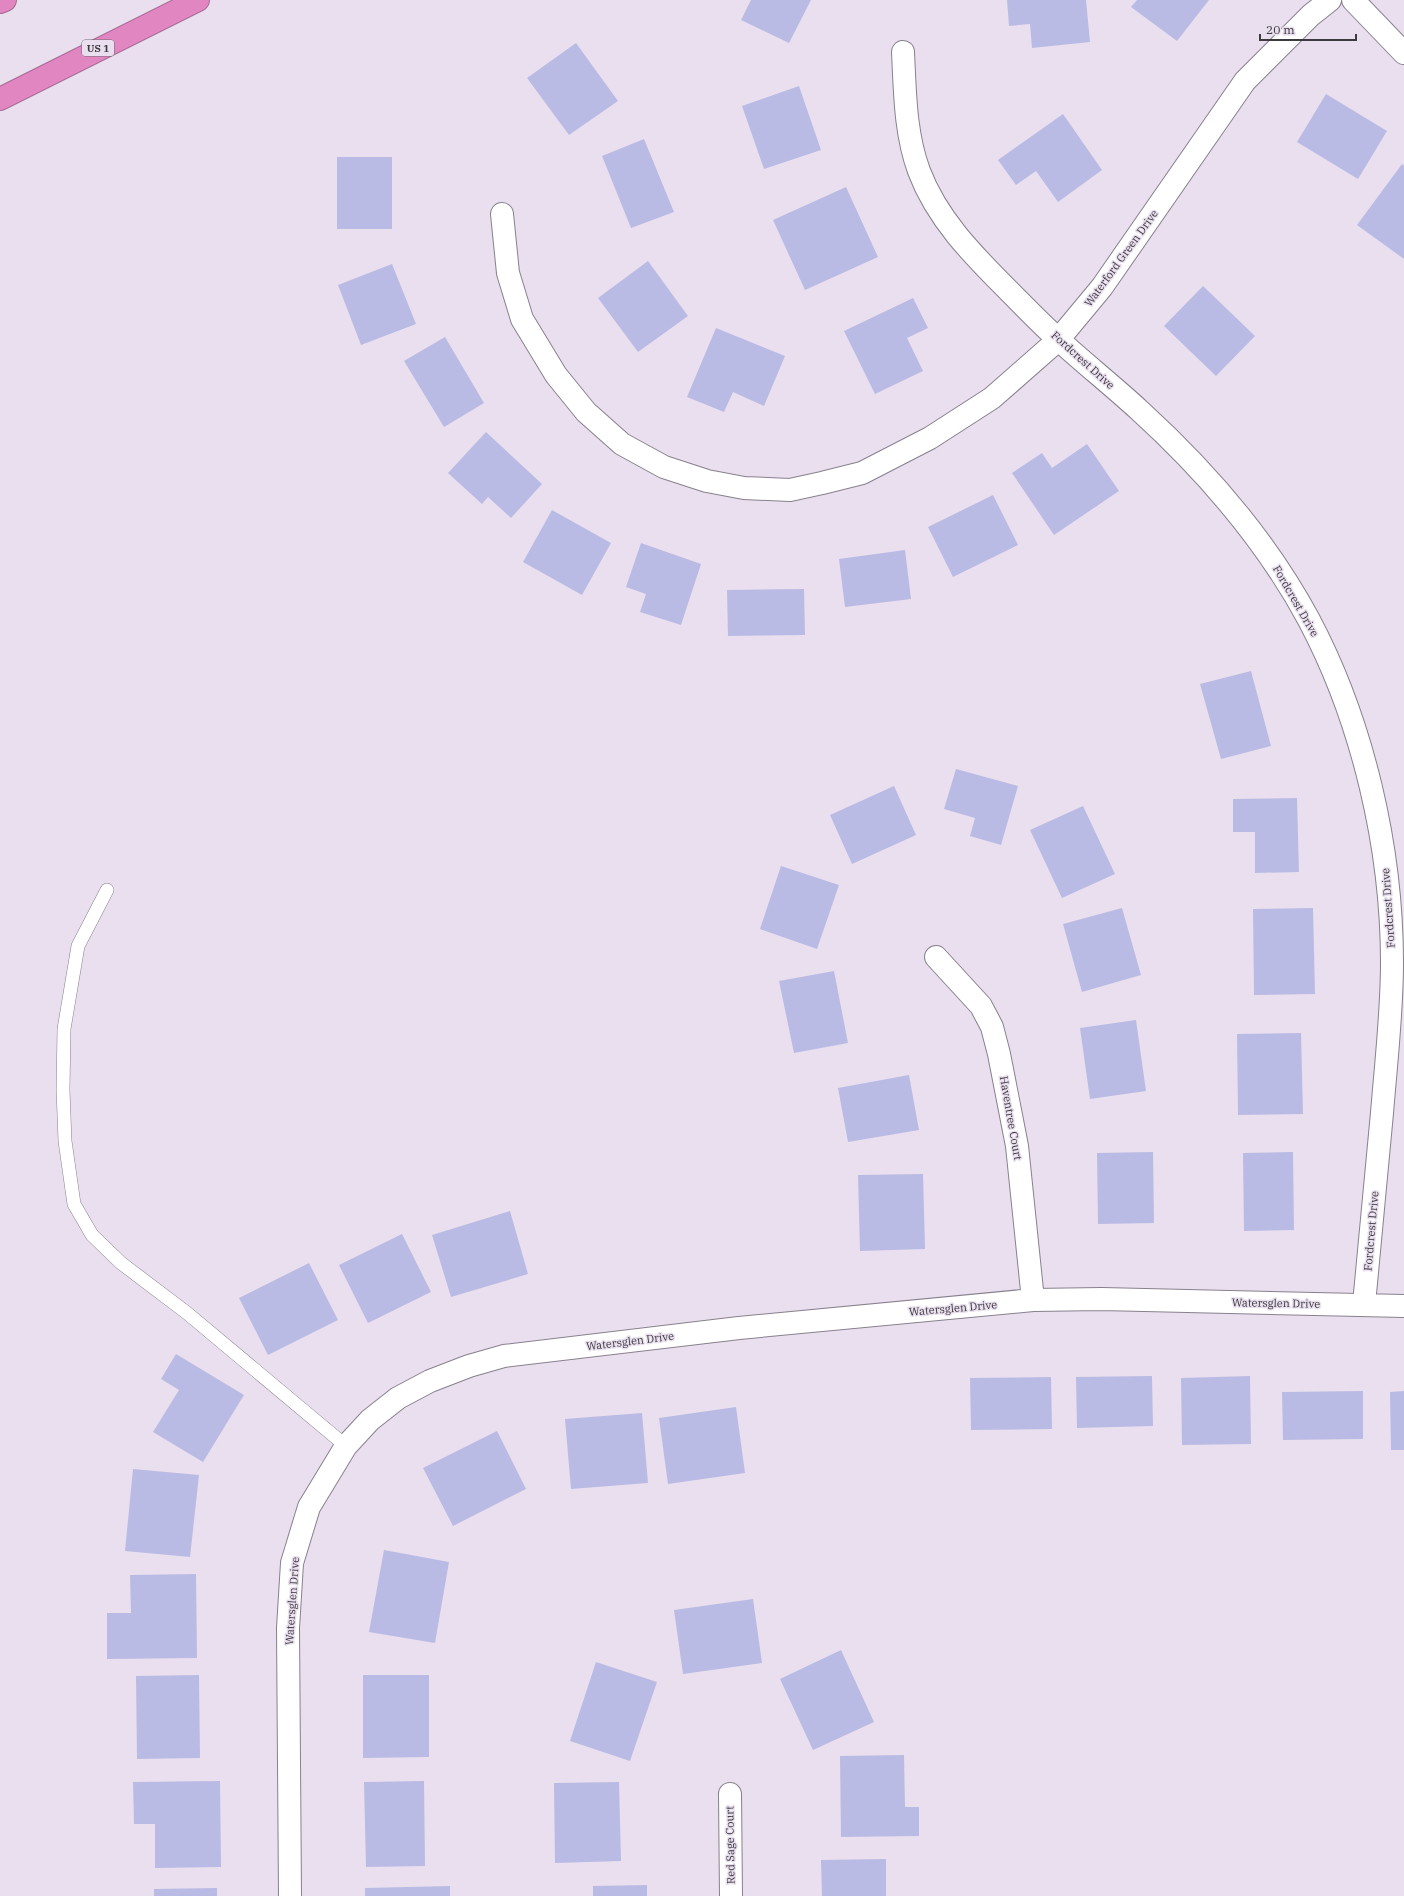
<svg xmlns="http://www.w3.org/2000/svg" width="1404" height="1896" font-family="'IBM Plex Serif',serif">
	<rect width="100%" height="100%" fill="#e9dfee"/>
	<path fill="#babbe4" d="M751,0H811L789,43L741,20Z
		M1007,0H1086L1090,42L1032,48L1030,24L1009,26Z
		M1137,0H1209L1177,41L1131,7Z
		M576,43L618,101L569,135L527,78Z
		M799,86L821,150L764,169L742,106Z
		M1326,94L1387,131L1358,179L1297,142Z
		M1063,114L1102,170L1058,202L1036,171L1016,185L998,160Z
		M644,139L674,212L631,228L602,156Z
		M337,157H392V229H337Z
		M1402,164L1404,166V259L1357,225Z
		M846,187L878,257L805,290L773,220Z
		M648,261L688,316L638,352L598,298Z
		M392,264L416,324L361,345L338,285Z
		M1203,286L1255,336L1216,376L1164,326Z
		M913,298L928,328L907,338L923,371L875,394L844,331Z
		M716,328L785,356L764,406L733,392L724,412L687,397Z
		M445,337L484,403L444,427L404,361Z
		M486,432L542,484L511,518L488,497L482,504L448,473Z
		M1087,444L1119,491L1054,535L1012,473L1042,453L1052,468Z
		M993,495L1018,545L953,577L928,527Z
		M552,510L611,543L582,595L523,562Z
		M641,543L701,564L681,625L640,612L646,594L626,587Z
		M905,550L911,599L845,607L839,559Z
		M804,589L805,635L728,636L727,590Z
		M1251,671L1271,746L1221,759L1200,684Z
		M956,769L1018,786L1001,845L970,836L975,818L944,809Z
		M894,786L916,835L852,864L830,815Z
		M1297,798L1299,872L1255,873V832H1233V799Z
		M1083,806L1115,874L1062,898L1030,830Z
		M781,866L839,885L817,949L760,929Z
		M1122,908L1141,975L1082,992L1063,924Z
		M1313,908L1315,994L1254,995L1253,909Z
		M834,971L848,1043L794,1053L779,981Z
		M1136,1020L1146,1091L1090,1099L1080,1028Z
		M1301,1033L1303,1114L1238,1115L1237,1034Z
		M909,1075L919,1130L848,1142L838,1088Z
		M1153,1152L1154,1223L1098,1224L1097,1153Z
		M1293,1152L1294,1230L1244,1231L1243,1153Z
		M923,1174L925,1249L860,1251L858,1175Z
		M510,1211L528,1274L451,1297L432,1235Z
		M402,1234L431,1292L368,1323L339,1265Z
		M309,1263L338,1320L268,1355L239,1298Z
		M176,1354L244,1395L203,1462L153,1432L179,1390L161,1379Z
		M1152,1376L1153,1426L1077,1428L1076,1377Z
		M1250,1376L1251,1444L1182,1445L1181,1378Z
		M1051,1377L1052,1429L971,1430L970,1378Z
		M1363,1391V1439L1283,1440L1282,1392Z
		M1404,1391V1450H1391L1390,1392Z
		M736,1407L745,1473L668,1484L659,1418Z
		M642,1413L648,1483L571,1489L565,1419Z
		M497,1431L526,1489L453,1526L423,1468Z
		M133,1469L199,1475L190,1557L125,1551Z
		M384,1550L449,1562L435,1643L369,1632Z
		M196,1574L197,1658L107,1659V1613H131L130,1575Z
		M753,1599L762,1663L683,1674L674,1610Z
		M841,1650L874,1722L813,1750L780,1679Z
		M596,1662L657,1682L630,1761L570,1741Z
		M199,1675L200,1758L137,1759L136,1676Z
		M363,1675H429V1757L363,1758Z
		M904,1755L905,1807H919V1836L841,1837L840,1756Z
		M220,1781L221,1867L155,1868V1824H134L133,1782Z
		M424,1781L425,1866L366,1867L364,1782Z
		M619,1782L621,1861L555,1863L554,1783Z
		M886,1859V1896H822L821,1860Z
		M647,1885V1896H593V1886Z
		M450,1886V1896H365V1888Z
		M217,1888V1896H154V1889Z"/>
	<g fill="none" stroke-linecap="round" stroke-linejoin="round">
		<defs>
			<path id="service" d="M107,890L78,946L64,1029L63,1090L65,1141L74,1204L92,1235L121,1263L187,1313L346,1446"/>
			<path id="minor" d="M1353,0L1404,53
				M903,52C905,92 905,133 919,171C937,219 973,255 1008,290C1025,307 1041,324 1059,340C1085,364 1113,386 1139,410C1206,471 1266,540 1309,620C1363,722 1392,848 1392,963C1392,1013 1386,1063 1382,1113C1376,1177 1370,1241 1364,1304
				M502,214L508,273L522,319L556,375L586,412L622,444L664,467L707,481L744,488L790,490L822,483L862,473L930,438L992,398L1058,340L1102,287L1245,81L1311,15L1330,0
				M936,957L981,1006L992,1027L999,1054L1017,1146L1033,1300
				M730,1794L731,1896
				M290,1896L288,1628L292,1563L309,1507L346,1446L370,1420L398,1398L430,1381L469,1366L504,1356L739,1328L1033,1300L1102,1299L1404,1306"/>
			<path id="motorway" d="M0,2L5,0
				M0,99L198,0"/>
		</defs>
		<use href="#service" stroke="#89808e" stroke-width="14"/>
		<use href="#minor" stroke="#89808e" stroke-width="24"/>
		<use href="#motorway" stroke="#a76b94" stroke-width="24"/>
		<use href="#service" stroke="#fff" stroke-width="13"/>
		<use href="#minor" stroke="#fff" stroke-width="22"/>
		<use href="#motorway" stroke="#e186c1" stroke-width="22"/>
	</g>
	<g text-anchor="middle" stroke-width="3" stroke-linejoin="round" paint-order="stroke">
		<rect fill="#e9dfee" stroke="#706b74" stroke-width="1" x="82" y="40" width="32" height="16" rx="3"/>
		<g font-size="10" font-weight="bold" fill="#3c393f">
			<text x="98" y="52">US 1</text>
		</g>
		<g font-size="11" fill="#3c393f" stroke="#e9dfee">
			<text transform="translate(1121 258) rotate(-54)" y="4">Waterford Green Drive</text>
			<text transform="translate(1083 360) rotate(42)" y="4">Fordcrest Drive</text>
			<text transform="translate(1296 601) rotate(60)" y="4">Fordcrest Drive</text>
			<text transform="translate(1388 908) rotate(-94)" y="4">Fordcrest Drive</text>
			<text transform="translate(1011 1118) rotate(80)" y="4">Haventree Court</text>
			<text transform="translate(1371 1231) rotate(-85)" y="4">Fordcrest Drive</text>
			<text transform="translate(1276 1303) rotate(1)" y="4">Watersglen Drive</text>
			<text transform="translate(953 1308) rotate(-5)" y="4">Watersglen Drive</text>
			<text transform="translate(630 1341) rotate(-7)" y="4">Watersglen Drive</text>
			<text transform="translate(292 1601) rotate(-86)" y="4">Watersglen Drive</text>
			<text transform="translate(730 1845) rotate(-91)" y="4">Red Sage Court</text>
		</g>
	</g>
	<path d="M1260 34v6h96v-6" fill="none" stroke="#3c393f" stroke-width="2"/>
	<text x="1266" y="34" font-size="12" fill="#3c393f" stroke="#e9dfee" stroke-width="3" paint-order="stroke">20 m</text>
</svg>
